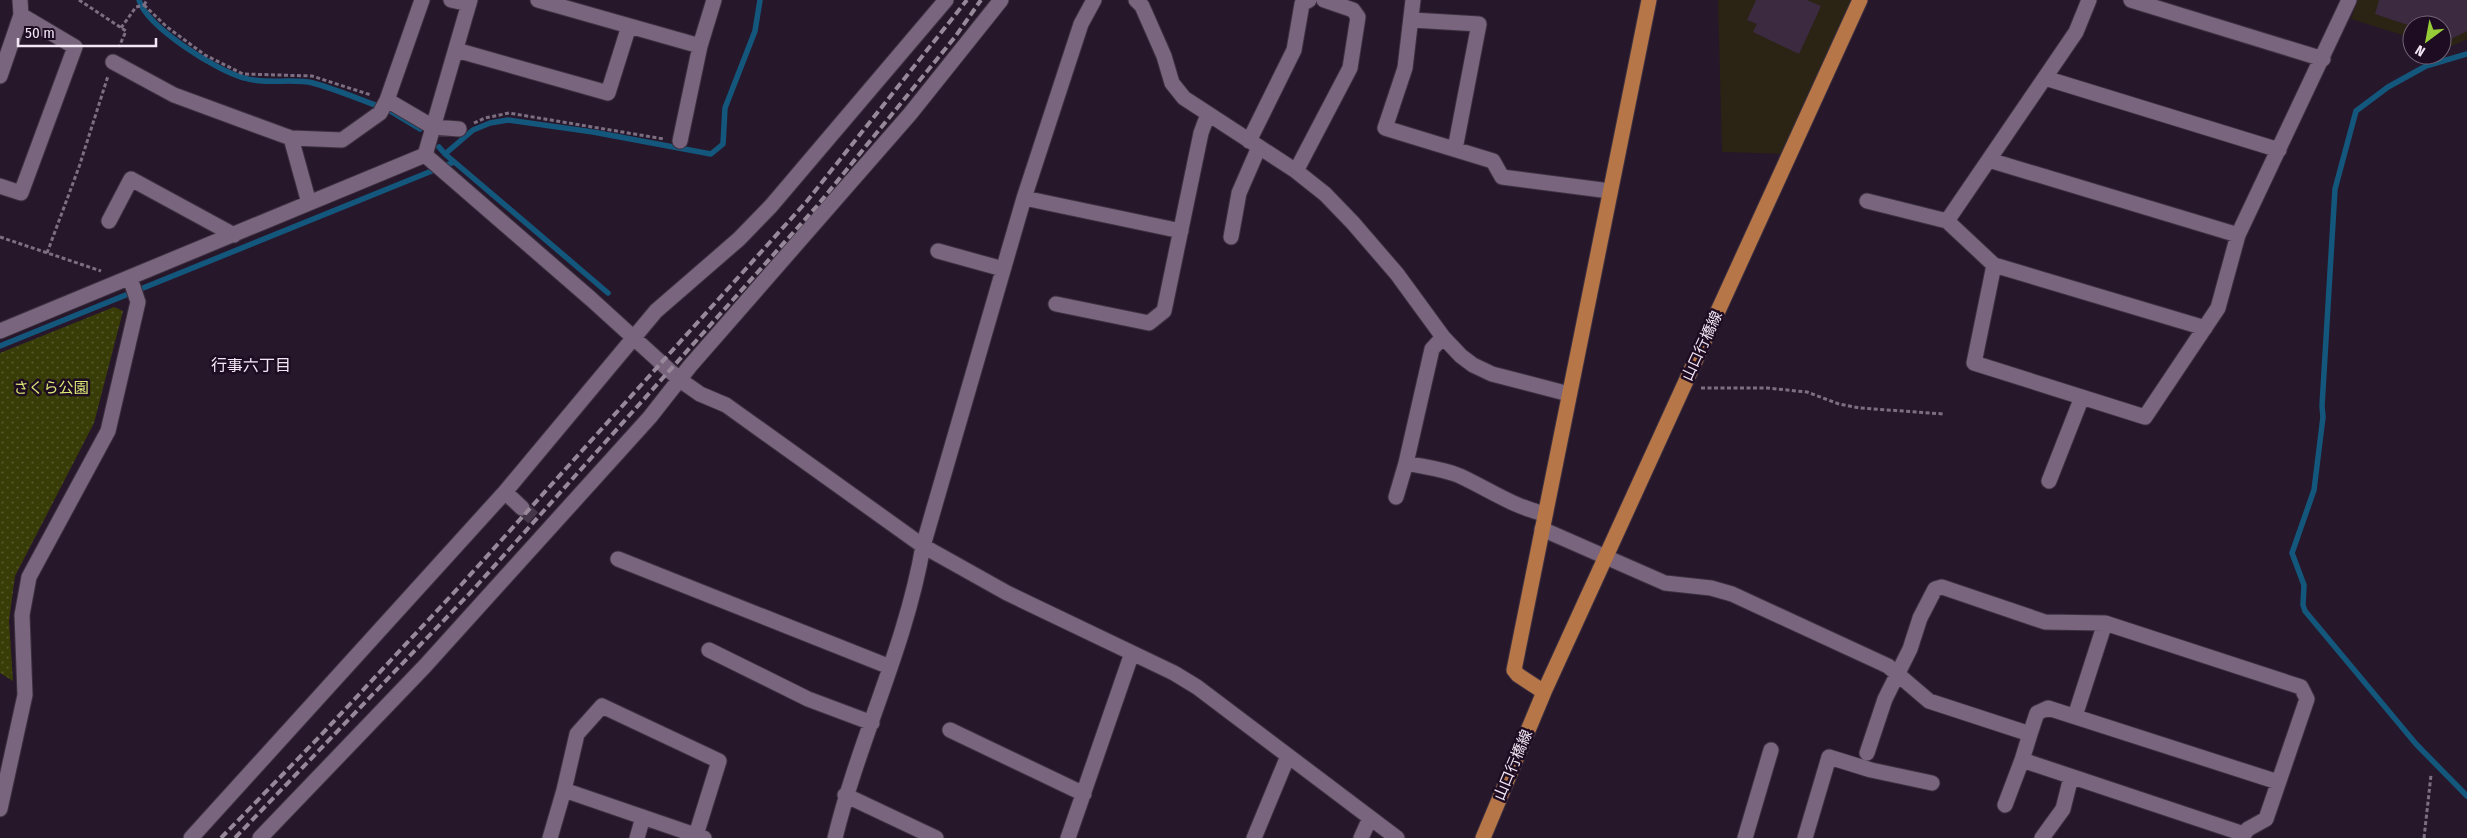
<svg xmlns="http://www.w3.org/2000/svg" width="2467" height="838" font-family="'Fira Sans Condensed','Noto Sans JP',sans-serif">
	<defs>
		<pattern id="park-dots" width="8" height="8" patternUnits="userSpaceOnUse" patternTransform="scale(1.25)"><rect width="8" height="8" fill="#383c07"/><path d="M2 2h.1M6 6h.1" fill="none" stroke="#55582c" stroke-width="1.8" stroke-linecap="round"/></pattern>
	</defs>
	<rect width="100%" height="100%" fill="#27172b"/>
	<path fill="#2b2414" d="M1718,0H1859L1788,154L1722,152Z
		M2358,0H2467V39L2445,49L2442,48V25H2412V38L2351,19Z"/>
	<path fill="url(#park-dots)" d="M114,307L123,311L94,423L15,576L9,621L13,681L0,673V353Z"/>
	<g fill="none" stroke-linecap="round" stroke-linejoin="round">
		<path stroke="#14577c" stroke-width="5.5" d="M139,0C147,27 217,71 244,78C266,85 292,78 313,83C335,89 356,98 378,106
			M2467,54L2426,66L2388,87L2356,111L2335,189L2322,406L2323,417L2314,490L2292,553L2304,585L2303,605L2305,611L2416,744L2467,796
			M390,111L420,129
			M439,147L445,154L473,130L490,123L508,120L593,132L711,154L723,144L725,108L755,31L760,0
			M445,154L608,293
			M0,346L454,162"/>
	</g>
	<path fill="#3b2a40" d="M1756,0H1807L1821,6L1799,54L1753,32L1757,24L1747,20Z
		M2379,0H2467V31L2451,39L2442,25H2408L2375,14Z"/>
	<g fill="none" stroke-linecap="round" stroke-linejoin="round">
		<path stroke="#463649" stroke-width="15" stroke-dasharray="15 8" stroke-linecap="butt" d="M522,508L538,522"/>
		<defs>
			<path id="minor" d="M451,0L469,4
				M538,0L700,46
				M1136,0L1142,6L1164,56L1172,83L1184,98L1296,171L1325,194L1353,223L1397,274L1443,337L1461,356L1473,365L1492,374L1569,394
				M1413,0L1405,68L1385,128L1493,161L1502,177L1610,191
				M2131,0L2323,59
				M1412,20L1479,24L1455,149
				M456,50L608,93L629,26
				M113,62L174,95L291,138L309,203
				M0,76L21,15L20,0
				M2045,78L2279,150
				M387,100L433,127L459,129
				M291,138L342,140L380,113L387,100L422,0
				M680,141L700,46L714,0
				M1249,141L1294,50L1302,4L1309,0
				M425,155L591,299L680,380L700,394L726,405L923,546L1007,593L1174,673L1197,687L1397,838
				M425,155L470,0
				M1989,160L2238,235
				M1296,171L1350,68L1358,17L1353,10L1324,0
				M0,186L21,193L75,47L21,15
				M1024,198L1181,231
				M1867,201L1947,221L2076,32L2089,0
				M109,221L131,179L234,235
				M1947,221L1994,265L2205,328
				M1231,237L1239,193L1259,147
				M938,251L1003,269
				M1994,265L1974,363L2145,417L2218,308L2238,235L2349,0
				M1056,304L1149,323L1164,311L1201,133L1208,114
				M0,331L425,155
				M1406,463C1424,467 1444,469 1460,476C1490,490 1512,506 1545,514
				M2049,481L2082,397
				M505,492L522,508
				M1396,497L1406,463L1432,349L1443,337
				M1542,529L1665,583L1711,588L1732,594L1888,666L1929,701L2030,734L2037,713L2048,708L2278,782
				M618,559L890,667
				M709,650L808,699L872,723
				M2075,716L2105,623
				M950,730L1084,794
				M1867,753L1885,699L1910,649L1920,618L1935,589L1942,587L2045,622L2105,623L2301,687L2307,699L2266,819L2248,829L2244,834L2022,760L2030,734
				M564,790L577,734L602,706L719,761L696,835
				M845,795L936,838
				M2005,805L2022,760
				M0,809L25,695L22,615L29,577L108,431L138,302L130,278
				M191,838L505,492L656,311L739,239L771,206L946,0
				M260,838L425,666L650,417L690,366L910,114L1001,0
				M550,838L564,790L704,838
				M637,838L643,817
				M835,838C859,739 906,646 923,546L1024,198L1081,24L1094,0
				M1068,838L1132,653
				M1254,838L1288,756
				M1361,838L1370,818
				M1745,838L1771,750
				M1805,838L1829,757L1871,770L1932,783
				M2042,838L2063,809L2071,777"/>
			<path id="major" d="M1544,692L1518,675L1514,670L1649,0
				M1483,838L1544,692L1860,0"/>
		</defs>
		<use href="#minor" stroke="#3d3140" stroke-width="17"/>
		<use href="#major" stroke="#3d3140" stroke-width="17"/>
		<path stroke="#7d6f81" stroke-width="3" stroke-dasharray="4 2.5" stroke-linecap="butt" d="M79,0L126,31L119,47
			M144,5L167,27L205,55L243,74L312,76L371,95
			M144,5L147,0
			M121,28L136,7L144,5
			M474,123L485,118L509,113L664,139
			M0,237L101,271
			M47,253L79,167L108,76
			M1701,388H1767L1807,392L1839,404L1860,408L1944,414
			M2424,838L2431,775"/>
		<use href="#minor" stroke="#79657e" stroke-width="15"/>
		<use href="#major" stroke="#b67647" stroke-width="15"/>
		<path stroke="#97899a" stroke-width="4" stroke-dasharray="8 4" stroke-linecap="butt" d="M221,838L322,734L461,585L807,201L967,0
			M235,838L471,592L817,206L955,37L981,0"/>
	</g>
	<g text-anchor="middle" stroke-width="5" stroke-linejoin="round" paint-order="stroke">
		<g font-size="15" fill="#f3e7f6" stroke="#1e0d22">
			<text transform="translate(1702 346) rotate(-65)" y="5">山口行橋線</text>
			<text transform="translate(1513 765) rotate(-67)" y="5">山口行橋線</text>
		</g>
		<g font-size="15" fill="#deea77" stroke="#1e0d22">
			<text x="51" y="393">さくら公園</text>
		</g>
		<g font-size="16" fill="#f3e7f6" stroke="#1e0d22">
			<text x="251" y="371">行事六丁目</text>
		</g>
	</g>
	<g transform="translate(2427 40) rotate(212)"><circle r="24" fill="#1e0d22" stroke="#736477"/>
	<path d="M0-4L9 19L0 12L-9 19Z" fill="#97cc39"/>
	<text y="-8" font-size="14" font-weight="bold" text-anchor="middle" fill="#f3e7f6">N</text>
	</g>
	<path d="M18 38v8h138v-8" fill="none" stroke="#f3e7f6" stroke-width="2.5"/>
	<text x="25" y="38" font-size="15" fill="#f3e7f6" stroke="#1e0d22" stroke-width="4" paint-order="stroke">50 m</text>
</svg>
